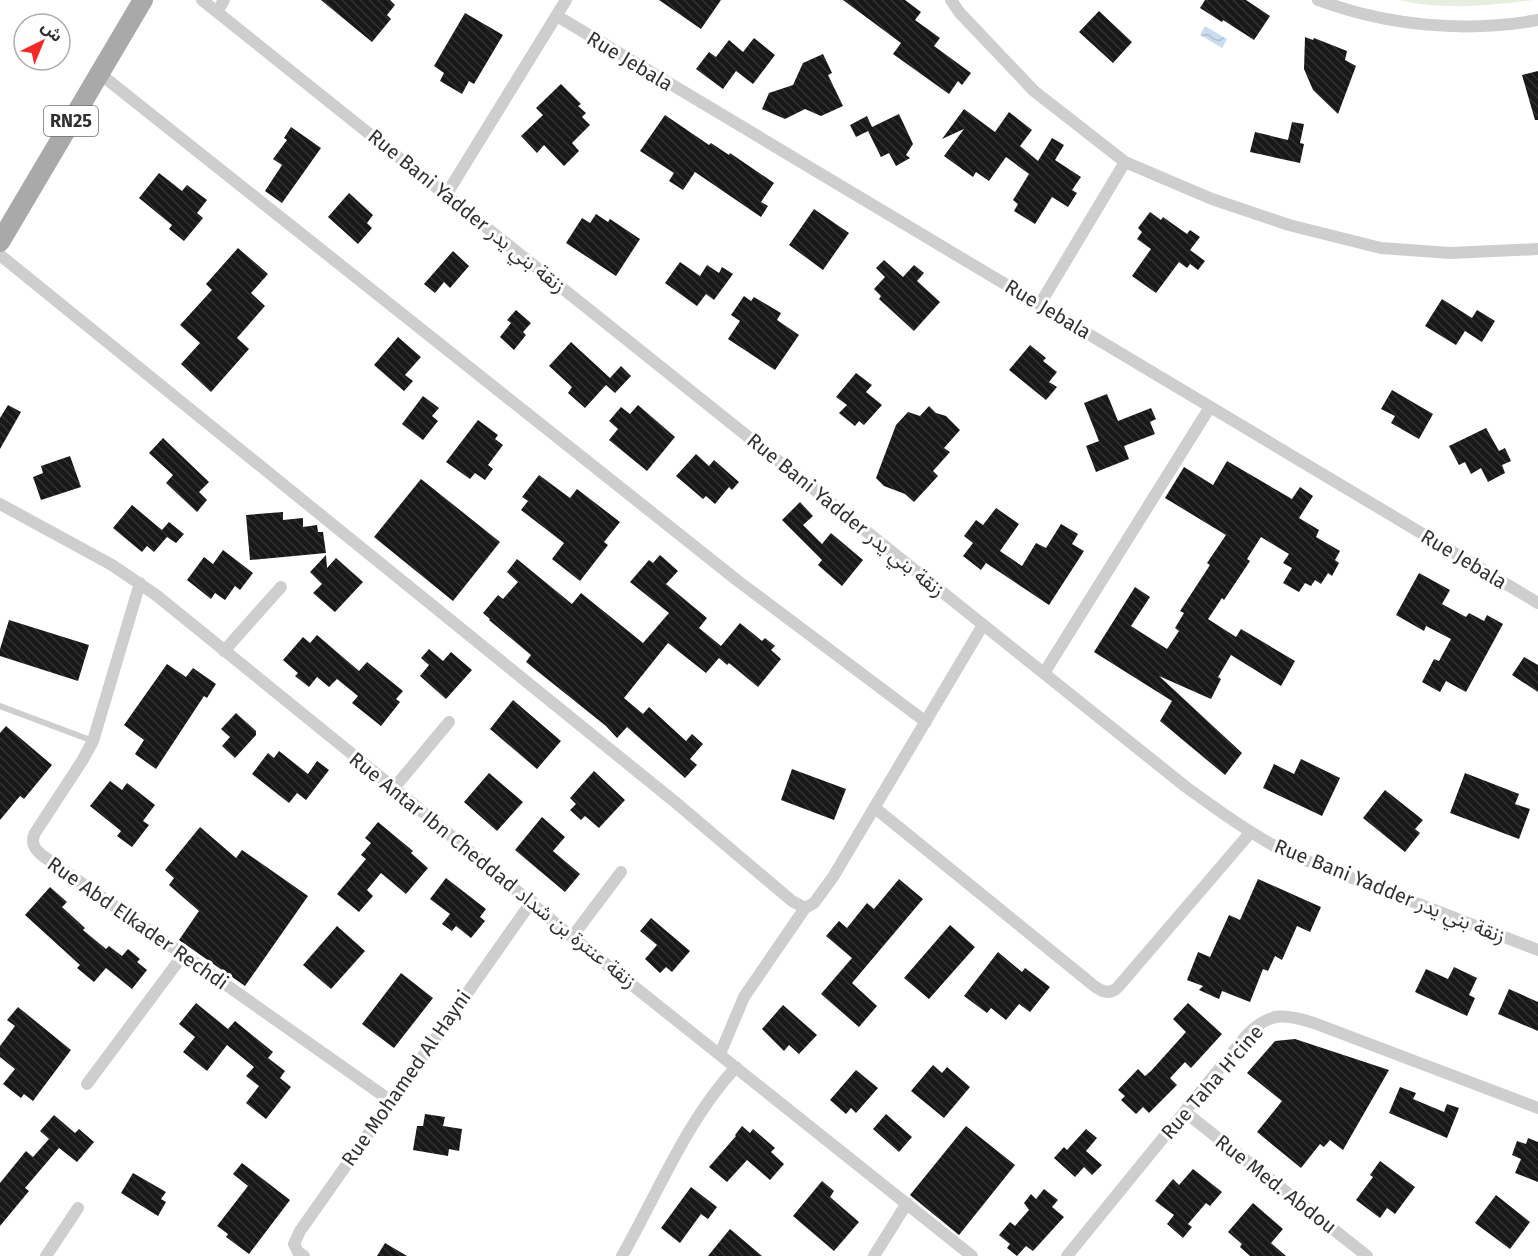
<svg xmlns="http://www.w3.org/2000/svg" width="1538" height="1256" font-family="'Fira Sans','Noto Sans Arabic',sans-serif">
	<defs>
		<pattern id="water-waves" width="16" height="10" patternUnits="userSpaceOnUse" patternTransform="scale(1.5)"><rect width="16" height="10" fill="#c9ddf0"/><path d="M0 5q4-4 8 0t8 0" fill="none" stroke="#adbece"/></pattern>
		<pattern id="building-back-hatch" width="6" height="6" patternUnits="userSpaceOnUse" patternTransform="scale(1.5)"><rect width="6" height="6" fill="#181818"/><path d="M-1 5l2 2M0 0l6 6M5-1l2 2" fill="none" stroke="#313131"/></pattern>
	</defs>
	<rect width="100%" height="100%" fill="#fff"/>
	<path fill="#e6efde" d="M1399,0H1535C1485,5 1449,11 1399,0Z"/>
	<path fill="url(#water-waves)" d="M1205,26L1227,39L1222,48L1200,35Z"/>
	<path fill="url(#building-back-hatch)" d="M321,0H390L395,5L387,15L391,19L372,42Z
		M659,0H721L701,29Z
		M843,0H905L921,12L915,20L940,38L934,46L971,73L962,85L958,81L949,94L893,54L901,43Z
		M1205,0H1246L1270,16L1254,40L1223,20L1222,22L1200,8Z
		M1099,11L1132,42L1113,63L1079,32Z
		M465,13L503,35L474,84L469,81L462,94L440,81L444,73L434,66Z
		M1305,37L1313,40L1314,38L1347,51L1345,60L1356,66L1338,114L1313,90L1304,69Z
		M754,38L775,55L753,84L736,71L723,89L696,69L709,52L716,57L729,40L743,52Z
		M823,54L832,73L828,75L843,106L821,116L805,109L785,119L762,109L769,93L793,85L803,63Z
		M1538,71V120H1535L1522,75Z
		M561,84L581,104L578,106L586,113L582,117L590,125L572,143L579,151L564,166L544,145L537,153L521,136L543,115L536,108Z
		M964,109L995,132L1009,112L1032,130L1020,146L1038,161L1052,138L1064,145L1055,160L1081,177L1072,190L1077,193L1068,207L1052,197L1035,224L1014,211L1018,204L1013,200L1029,174L1006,157L989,181L976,172L973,177L944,156L964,129L942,139Z
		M899,114L913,144L906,155L910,158L896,166L889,153L881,157L868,131L856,137L850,125L867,116L872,127Z
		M665,115L709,145L711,143L729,155L730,153L774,183L761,202L768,206L761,217L695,172L683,190L669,181L674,173L640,151Z
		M1292,122L1304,124L1300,143L1304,144L1300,163L1250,152L1255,132L1288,140Z
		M291,127L321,148L282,203L265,191L282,165L273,159L287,140L284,138Z
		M159,173L182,191L187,185L207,200L197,213L203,218L184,241L169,229L172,225L139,198Z
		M349,193L373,215L367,223L372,228L358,244L328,217Z
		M814,209L849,233L823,270L789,245Z
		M1150,212L1161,220L1163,217L1187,234L1190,230L1200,237L1190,250L1205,261L1198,270L1190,264L1187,268L1179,262L1156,293L1132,276L1151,249L1137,239L1142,232L1138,228Z
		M596,214L608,222L610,219L640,239L616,276L566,243L582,218L590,223Z
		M238,248L268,274L251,293L265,306L237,338L249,349L211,392L181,364L200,343L180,325L212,290L206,284Z
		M453,251L469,266L450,288L444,282L435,293L424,284Z
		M884,260L903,277L914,265L924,273L917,281L940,302L914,331L879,299L881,296L874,289L885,277L876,268Z
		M680,262L700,276L707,265L719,273L722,267L733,274L714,300L706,294L697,306L665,283Z
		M744,296L751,301L754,297L781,313L777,320L799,335L775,370L728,339L740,321L731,315Z
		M1442,299L1472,318L1477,310L1495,321L1482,342L1465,331L1456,345L1425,326Z
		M516,310L531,323L523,332L526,335L514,350L500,337L511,323L507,320Z
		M398,337L421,357L405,375L413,381L404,391L374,365Z
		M571,342L610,378L621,366L631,376L615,393L606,385L585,408L568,393L572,387L549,366Z
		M1030,345L1046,358L1043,361L1057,372L1049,382L1057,387L1046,400L1009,370Z
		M856,373L872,385L866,392L882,405L864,425L859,421L855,426L839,413L847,405L836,397Z
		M1392,390L1433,414L1419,439L1391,423L1395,416L1381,409Z
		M1107,394L1118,421L1151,408L1156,419L1150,422L1155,434L1124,446L1129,459L1096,472L1086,446L1099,441L1084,403Z
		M423,396L439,408L432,416L438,421L423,440L402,424Z
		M8,405L21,412L0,449V418Z
		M638,405L675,437L647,471L609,440L618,429L609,421L621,407L630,414Z
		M929,406L936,413L946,416L960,430L944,448L950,452L933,471L938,476L914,502L905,494L884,486L876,478L896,425L908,412L920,416Z
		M478,420L498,435L495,439L503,445L488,465L493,469L485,480L475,473L470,479L446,462Z
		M1486,428L1499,451L1505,448L1511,461L1502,465L1505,473L1488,482L1481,468L1471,474L1465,462L1459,465L1449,446Z
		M163,438L209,482L199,492L207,500L197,512L166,483L173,475L149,453Z
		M696,454L709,466L714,460L739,482L732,490L729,487L715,504L706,496L703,499L676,476Z
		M70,456L81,487L41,500L33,477L43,473L41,466Z
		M1227,461L1292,499L1300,487L1313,496L1299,518L1319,530L1316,537L1340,551L1335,560L1339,563L1332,576L1328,573L1321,584L1315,580L1311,586L1305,583L1299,592L1283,583L1292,568L1283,563L1289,554L1261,537L1247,559L1250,561L1224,600L1222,598L1208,619L1236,637L1241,629L1295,661L1281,686L1231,655L1218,677L1221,679L1211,699L1159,676L1242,753L1225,775L1160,721L1172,701L1094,652L1135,587L1150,597L1131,626L1167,649L1179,631L1175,628L1184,613L1180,611L1210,565L1207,563L1226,535L1165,498L1184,467L1213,485Z
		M539,475L570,498L577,489L620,522L604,542L608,545L580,581L552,559L564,543L521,510L528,501L522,497Z
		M421,479L500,542L453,601L374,537Z
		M800,502L813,516L803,525L822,544L831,533L863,560L842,586L818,565L822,560L782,520Z
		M132,505L162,530L169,522L184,534L176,543L167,537L154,552L147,546L142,552L113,528Z
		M996,508L1019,524L1000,551L1022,566L1036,543L1046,548L1061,524L1078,534L1072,544L1084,551L1049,605L986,563L981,570L963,556L973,543L964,536L976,520L983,525Z
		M283,512V520L303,518V527L317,525L318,532H323L326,553L250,560L246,515Z
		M223,550L253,573L240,590L235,586L225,600L215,593L211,599L187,580L204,557L213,564Z
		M326,555L327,568L336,558L363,582L335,612L313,593L322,584L310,572Z
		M660,555L678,571L666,584L707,618L699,628L721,646L740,623L762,641L765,638L775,646L771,650L781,659L758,687L729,663L727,665L719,658L706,673L668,643L624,698L643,714L649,707L686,741L692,734L703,744L690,759L697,765L685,778L627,727L617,738L606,726L526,662L531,655L489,620L490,619L483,613L498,595L503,599L518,582L507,572L517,559L572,604L581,593L643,643L669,613L630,582L649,560L653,563Z
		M1419,573L1450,590L1442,604L1466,617L1469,613L1484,621L1487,615L1503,624L1466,692L1446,681L1440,692L1422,682L1434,659L1439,661L1451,639L1426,626L1424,631L1396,615Z
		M9,620L89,645L78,681L0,656V649Z
		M317,635L359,671L367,662L403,691L396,699L400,702L381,726L352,703L358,696L337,679L329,687L317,677L309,687L295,676L298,673L283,660L303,637L310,643Z
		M429,649L443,661L451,652L472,670L446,699L420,676L429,665L421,658Z
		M1524,657L1538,665V692L1512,675Z
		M167,664L186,677L193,668L216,684L207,698L204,696L156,769L135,754L144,740L124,725Z
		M513,700L561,741L537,769L490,729Z
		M236,713L256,731V735L235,758L222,746L230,737L221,729Z
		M6,726L52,765L24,799L20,796L0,820V733Z
		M279,751L308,774L317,761L329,770L306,800L297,793L289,803L252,774L268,753L274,758Z
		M1301,759L1340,778L1322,816L1263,788L1274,764L1294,774Z
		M792,769L846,789L834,820L781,800Z
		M594,771L625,800L599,828L585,816L581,820L570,810L576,804L570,798Z
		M489,773L523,802L497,831L464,802Z
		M1465,773L1519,794L1515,804L1530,809L1519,839L1450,813Z
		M110,781L122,790L127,783L155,805L143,821L149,825L132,847L117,836L121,831L90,806Z
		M1385,790L1423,820L1415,829L1420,833L1405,852L1363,818Z
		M542,817L565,837L553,851L580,874L565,892L515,850Z
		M378,822L413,851L411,853L428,868L406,894L381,873L367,890L373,896L359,912L337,894L366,859L361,855L371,843L365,838Z
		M200,827L236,858L242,850L308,896L245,986L179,940L199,911L169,885L174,878L165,870Z
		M446,878L486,909L480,917L485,921L471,938L456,926L452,931L442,924L450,914L430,899Z
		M899,879L923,899L852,983L877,1006L859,1027L821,994L852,958L826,936L839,921L847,928L867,903L874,909Z
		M1258,879L1321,907L1310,932L1297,926L1282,960L1275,956L1268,971L1263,969L1250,1002L1222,991L1219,999L1199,990L1203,986L1187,980L1198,952L1210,957L1229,915L1240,920Z
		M50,887L67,902L62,907L85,928L83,930L106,949L109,946L122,956L128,949L140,959L137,962L147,970L132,989L106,968L94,982L77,968L80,965L25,915Z
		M651,918L690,951L672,972L666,967L660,973L645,959L657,945L640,931Z
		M950,925L975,947L929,999L904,978Z
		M337,926L365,951L331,989L303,965Z
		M998,952L1022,972L1025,968L1050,987L1030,1012L1019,1004L1006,1020L991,1008L987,1013L964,996Z
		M1454,967L1477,978L1469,995L1475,998L1467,1016L1415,992L1426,969L1448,979Z
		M401,973L433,998L394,1048L362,1024Z
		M1509,989L1538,1002V1031L1498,1014Z
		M196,1003L228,1029L235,1021L273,1052L268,1058L285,1071L280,1078L291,1087L266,1119L246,1103L259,1086L246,1076L254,1067L227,1045L207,1071L183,1052L195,1037L179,1024Z
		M1188,1003L1222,1034L1191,1068L1185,1062L1170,1078L1177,1085L1149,1113L1143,1107L1136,1114L1121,1100L1125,1096L1118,1090L1138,1069L1145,1076L1151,1071L1186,1032L1173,1019Z
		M783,1005L817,1035L799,1054L789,1045L784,1051L762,1029Z
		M18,1007L71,1050L33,1101L24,1094L21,1098L3,1084L15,1069L0,1057V1046L15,1026L7,1020Z
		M1295,1039L1389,1070L1343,1150L1330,1140L1324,1147L1320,1144L1301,1168L1257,1132L1282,1101L1247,1073L1275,1041Z
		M933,1065L942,1073L947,1067L970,1087L944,1118L911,1091Z
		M856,1070L878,1088L856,1113L851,1108L846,1114L830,1100Z
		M1400,1087L1416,1093L1413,1099L1444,1112L1447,1104L1459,1108L1447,1138L1389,1113Z
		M425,1114L445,1117L443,1126L462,1129L459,1151L449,1149L448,1156L413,1150L417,1126H423Z
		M886,1114L912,1137L899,1152L873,1129Z
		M54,1115L75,1133L79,1129L94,1142L77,1162L59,1148L25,1188L29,1191L0,1226V1183L26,1151L33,1157L49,1139L40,1131Z
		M742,1126L750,1133L753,1129L775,1148L771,1152L784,1164L770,1180L747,1160L727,1182L709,1167L736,1136L735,1135Z
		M966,1126L1015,1165L959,1235L910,1195Z
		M1086,1129L1097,1138L1086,1151L1102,1165L1092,1175L1084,1167L1075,1177L1054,1158L1064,1147L1067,1150Z
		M1528,1138L1538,1142V1182L1515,1173L1521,1159L1512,1155L1517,1141L1526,1144Z
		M1380,1161L1415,1187L1395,1214L1387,1208L1380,1218L1356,1200L1373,1177L1370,1175Z
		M242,1163L290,1200L249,1254L226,1237L228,1234L217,1226L248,1186L233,1174Z
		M1193,1169L1222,1192L1210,1206L1206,1203L1188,1224L1192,1227L1183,1238L1167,1224L1174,1215L1155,1201L1173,1179L1179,1185Z
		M133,1173L166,1192L161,1199L166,1202L158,1216L121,1193Z
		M822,1181L834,1191L830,1197L859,1222L834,1251L793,1216Z
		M691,1187L717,1207L708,1219L701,1214L680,1243L661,1228Z
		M1044,1189L1058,1200L1052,1207L1064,1217L1033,1251L1026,1246L1017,1256L1007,1248L1010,1244L999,1235L1010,1222L1015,1226L1029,1210L1024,1203L1031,1194L1036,1199Z
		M1496,1195L1530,1222L1510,1249L1475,1223Z
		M1253,1203L1283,1229L1271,1243L1286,1256H1250L1240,1247L1242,1244L1228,1232Z
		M730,1229L762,1256H708Z
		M385,1243L407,1256H377Z"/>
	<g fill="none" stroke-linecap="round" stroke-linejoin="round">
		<path stroke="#cecece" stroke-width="6" d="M0,706L93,741"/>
		<path stroke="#cecece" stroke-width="12" d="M202,0L1186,787C1219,811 1251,834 1287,853L1538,950
			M951,0L959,12L1034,91L1125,162L1212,199L1289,225L1381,248L1450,253L1538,249
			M1318,0C1387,26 1466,33 1538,20
			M217,12L224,0
			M557,16L1538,603
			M99,73L738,581L926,722
			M446,195L566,0
			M0,255L675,802L792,901L805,908
			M1040,304L1125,162
			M0,504L112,565L156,595L394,788L572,937L972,1256
			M140,583L93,741L82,761L35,833C30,843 35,850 43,856L391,1101
			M224,651L281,587
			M1044,673L1210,407
			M394,788L449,722
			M875,808L1082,976C1092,984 1106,1000 1118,987L1250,833
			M572,937L621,872
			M720,1054L744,997L805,908L814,903L833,877L983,625
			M87,1084L183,955
			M1185,1112L1367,1256
			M46,1256L78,1208
			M304,1256L298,1252L294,1244L300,1231L532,901
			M622,1256C658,1193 686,1121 736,1067
			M874,1256L907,1203
			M1067,1256L1246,1036C1269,1012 1284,1013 1314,1023L1538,1108"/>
		<path stroke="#a9a9a9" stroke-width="20" d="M0,242L143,0"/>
	</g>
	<g text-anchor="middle" stroke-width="6" stroke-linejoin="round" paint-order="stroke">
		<rect fill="#fff" stroke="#6f6f6f" stroke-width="1.5" x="44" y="106" width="54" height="30" rx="4.5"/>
		<g font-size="18" font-weight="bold" fill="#313131">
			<text x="71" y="127">RN25</text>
		</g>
		<g font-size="20" fill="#313131" stroke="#fff">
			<text transform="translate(630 61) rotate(31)" y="7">Rue Jebala</text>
			<text transform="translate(467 211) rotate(39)" y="7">Rue Bani Yadder زنقة بني يدر</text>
			<text transform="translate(1048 309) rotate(31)" y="7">Rue Jebala</text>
			<text transform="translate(846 515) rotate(39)" y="7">Rue Bani Yadder زنقة بني يدر</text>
			<text transform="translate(1464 559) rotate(31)" y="7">Rue Jebala</text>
			<text transform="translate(493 870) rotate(39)" y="7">Rue Antar Ibn Cheddad زنقة عنترة بن شداد</text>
			<text transform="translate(1390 891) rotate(22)" y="7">Rue Bani Yadder زنقة بني يدر</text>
			<text transform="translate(138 923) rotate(35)" y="7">Rue Abd Elkader Rechdi</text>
			<text transform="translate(406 1078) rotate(-55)" y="7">Rue Mohamed Al Hayni</text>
			<text transform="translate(1212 1082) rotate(-49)" y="7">Rue Taha H'cine</text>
			<text transform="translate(1276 1184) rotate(38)" y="7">Rue Med. Abdou</text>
		</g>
	</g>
	<g transform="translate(42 42) rotate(43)"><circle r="28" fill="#ffffff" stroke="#adadad" stroke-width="1.5"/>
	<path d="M0-4.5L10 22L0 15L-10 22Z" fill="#f52826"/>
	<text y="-9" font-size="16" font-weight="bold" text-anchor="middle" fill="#313131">ش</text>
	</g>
</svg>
